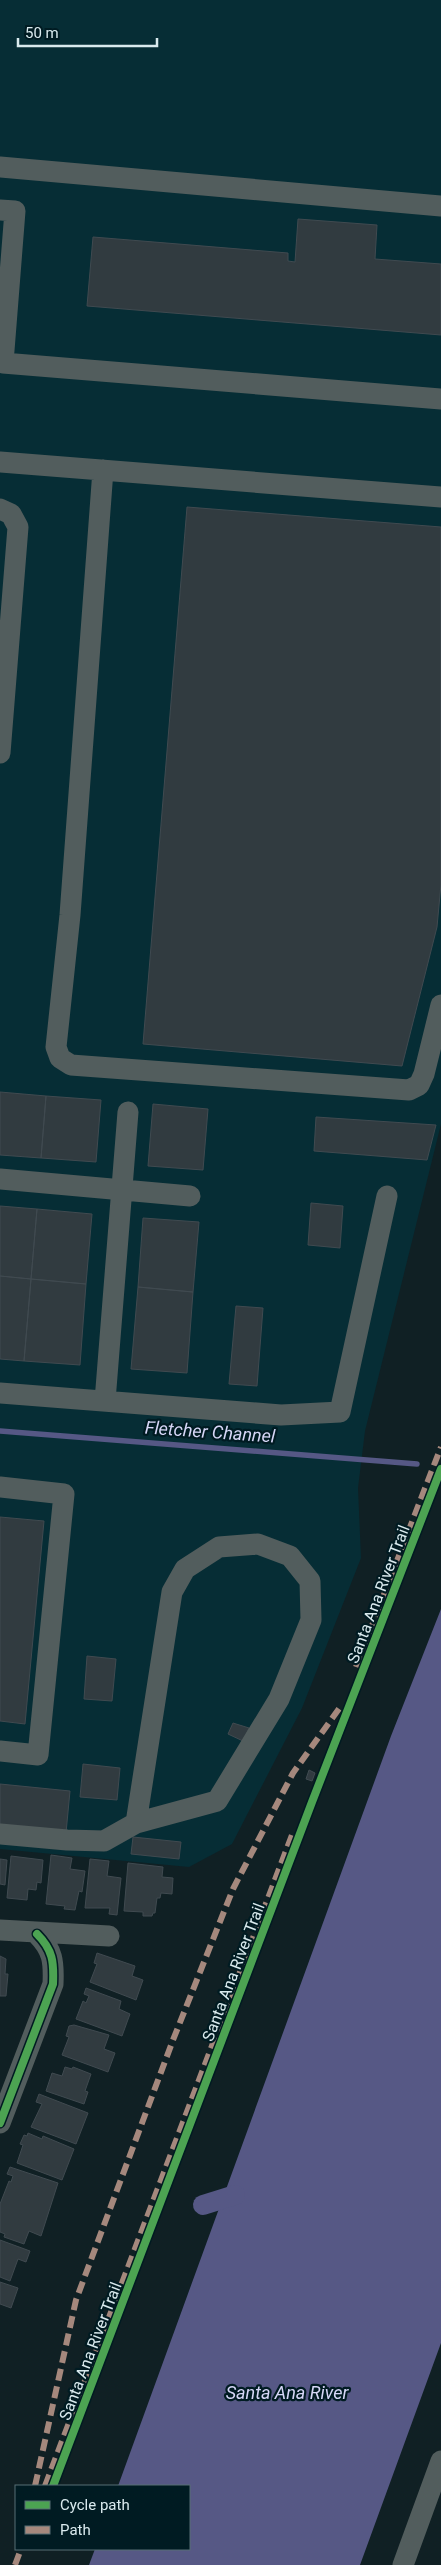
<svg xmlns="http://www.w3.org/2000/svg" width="441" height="2565" font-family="Roboto,sans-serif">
	<rect width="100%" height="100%" fill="#102024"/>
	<path fill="#062d35" d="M0,0H441V1124L365,1431L358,1488L361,1558L302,1708L232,1844L189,1867L0,1849Z"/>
	<path fill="#565885" d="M441,1609V2343L360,2565H89L95,2549H189V2486H118L391,1736Z"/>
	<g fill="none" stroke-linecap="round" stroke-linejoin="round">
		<path stroke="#565885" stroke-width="5.5" d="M0,1431L417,1464"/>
		<path stroke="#565885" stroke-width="20" d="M203,2205L235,2195"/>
	</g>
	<path fill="#313b40" stroke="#404a50" d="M298,219L377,225L375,259L441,264V335L87,306L93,237L288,253V261L295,262Z
		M187,507L441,527V884L437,927L402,1066L143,1044Z
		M0,1092L46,1096L41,1158L0,1155Z
		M46,1096L101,1100L96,1162L41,1158Z
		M153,1104L208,1109L203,1170L148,1166Z
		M316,1117L436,1125L427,1160L314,1151Z
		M311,1203L343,1206L340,1248L308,1245Z
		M0,1206L37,1209L31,1279L0,1276Z
		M37,1209L92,1214L86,1284L31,1279Z
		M143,1218L199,1222L193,1292L138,1287Z
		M0,1276L31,1279L24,1361L0,1359Z
		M31,1279L86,1284L80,1365L24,1361Z
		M138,1287L193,1292L187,1373L131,1369Z
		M236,1306L263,1308L257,1386L229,1384Z
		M0,1517L44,1521L25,1724L0,1721Z
		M87,1656L116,1659L112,1701L84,1699Z
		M233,1723L249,1728L243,1741L228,1734Z
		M83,1764L120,1768L117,1800L80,1797Z
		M309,1770L315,1773L312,1781L306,1779Z
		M0,1784L70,1791L66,1833L0,1827Z
		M133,1837L181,1842L179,1859L131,1854Z
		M51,1855L72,1858L70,1869L85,1871L82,1892L79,1891L75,1910L64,1909L65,1906L46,1904Z
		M11,1856L43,1860L41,1883L37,1882L36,1890L28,1889L27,1900L7,1898Z
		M0,1859L7,1860L5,1885L0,1884Z
		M90,1859L109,1861L107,1876L121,1878L117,1915L109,1914L110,1908H85Z
		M128,1863L163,1867L162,1877L173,1878L172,1894L161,1893L160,1898H157L155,1913H153L152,1916H143V1912L124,1911Z
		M97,1953L135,1966L132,1976L143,1980L136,2000L90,1982L97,1964L94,1963Z
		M0,1956L6,1959L5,1974H8L6,1996H0Z
		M86,1988L121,2001L119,2009L130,2014L122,2036L76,2019L83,2001L86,2003L89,1996L84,1994Z
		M74,2025L109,2035L104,2049L115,2053L108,2072L62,2055L69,2037L66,2036L69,2026Z
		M65,2067L72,2069L73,2067L91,2074L85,2091L88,2092L84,2104L46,2091L52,2073L62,2076Z
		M39,2094L88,2113L76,2144L31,2127L42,2104L36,2102Z
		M28,2133L42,2139L43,2136L74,2149L62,2180L17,2163L23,2145L20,2144L24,2135L27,2136Z
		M10,2167L58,2183L41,2236L29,2231L24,2244L4,2237L5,2234L0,2232V2204L9,2181L11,2182L13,2176L7,2174Z
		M0,2240L30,2251L26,2262L18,2259L10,2281L0,2277Z
		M0,2282L18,2288L11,2308L0,2304Z"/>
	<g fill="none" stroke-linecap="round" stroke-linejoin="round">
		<path stroke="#525d5d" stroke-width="21" d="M0,167L441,206
			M0,210L15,211L3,363L441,399
			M0,462L441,497
			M103,470L70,915L56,1047L60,1058L71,1065L409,1090L419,1085L424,1074L441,1005
			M0,509L11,514L18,527L0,753
			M0,1179L190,1196
			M0,1393L281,1415L340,1412L387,1196
			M105,1401L128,1112
			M0,1487L64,1494L38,1755L0,1751
			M0,1834L67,1840L104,1841L136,1823L217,1801L279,1699L311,1620L310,1581L290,1556L258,1544L219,1547L185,1569L172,1592L136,1823
			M0,1930L109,1936
			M0,2123L53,1984C54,1962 53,1950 37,1934
			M403,2565L441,2461"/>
		<path stroke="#a5887d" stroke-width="6" stroke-dasharray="12 6" stroke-linecap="butt" d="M356,1667L441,1447
			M35,2486L76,2300L173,2040L233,1889L293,1773L341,1706
			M45,2486L292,1835
			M15,2565L21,2549"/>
		<defs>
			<path id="cycleway" d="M0,2123L53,1984C54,1962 53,1950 37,1934
				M53,2486L312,1802L441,1469"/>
		</defs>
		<use href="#cycleway" stroke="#001b22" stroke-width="11"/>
		<use href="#cycleway" stroke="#4ca352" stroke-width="8"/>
	</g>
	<g text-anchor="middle" stroke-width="4.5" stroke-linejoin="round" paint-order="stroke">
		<g font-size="16" fill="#d9eaee" stroke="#001b22">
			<text transform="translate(378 1594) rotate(-69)" y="6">Santa Ana River Trail</text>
			<text transform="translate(233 1972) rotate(-69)" y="6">Santa Ana River Trail</text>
			<text transform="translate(90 2351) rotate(-69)" y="6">Santa Ana River Trail</text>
		</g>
		<g font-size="18" font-style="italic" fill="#d6d7f7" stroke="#001b22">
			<text transform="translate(210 1432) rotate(4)" y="6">Fletcher Channel</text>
			<text x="287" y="2399">Santa Ana River</text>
		</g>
	</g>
	<rect x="15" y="2485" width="175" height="65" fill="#001b22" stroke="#576e74"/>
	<rect x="25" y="2501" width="25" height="8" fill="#4ca352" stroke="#576e74"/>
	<text x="60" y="2510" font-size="15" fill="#d9eaee">Cycle path</text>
	<rect x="25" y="2526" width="25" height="8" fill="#a5887d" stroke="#576e74"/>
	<text x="60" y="2535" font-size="15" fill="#d9eaee">Path</text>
	<path d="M18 38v8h139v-8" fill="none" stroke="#d9eaee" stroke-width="2.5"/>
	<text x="25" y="38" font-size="15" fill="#d9eaee" stroke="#001b22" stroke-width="4" paint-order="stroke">50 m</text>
</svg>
